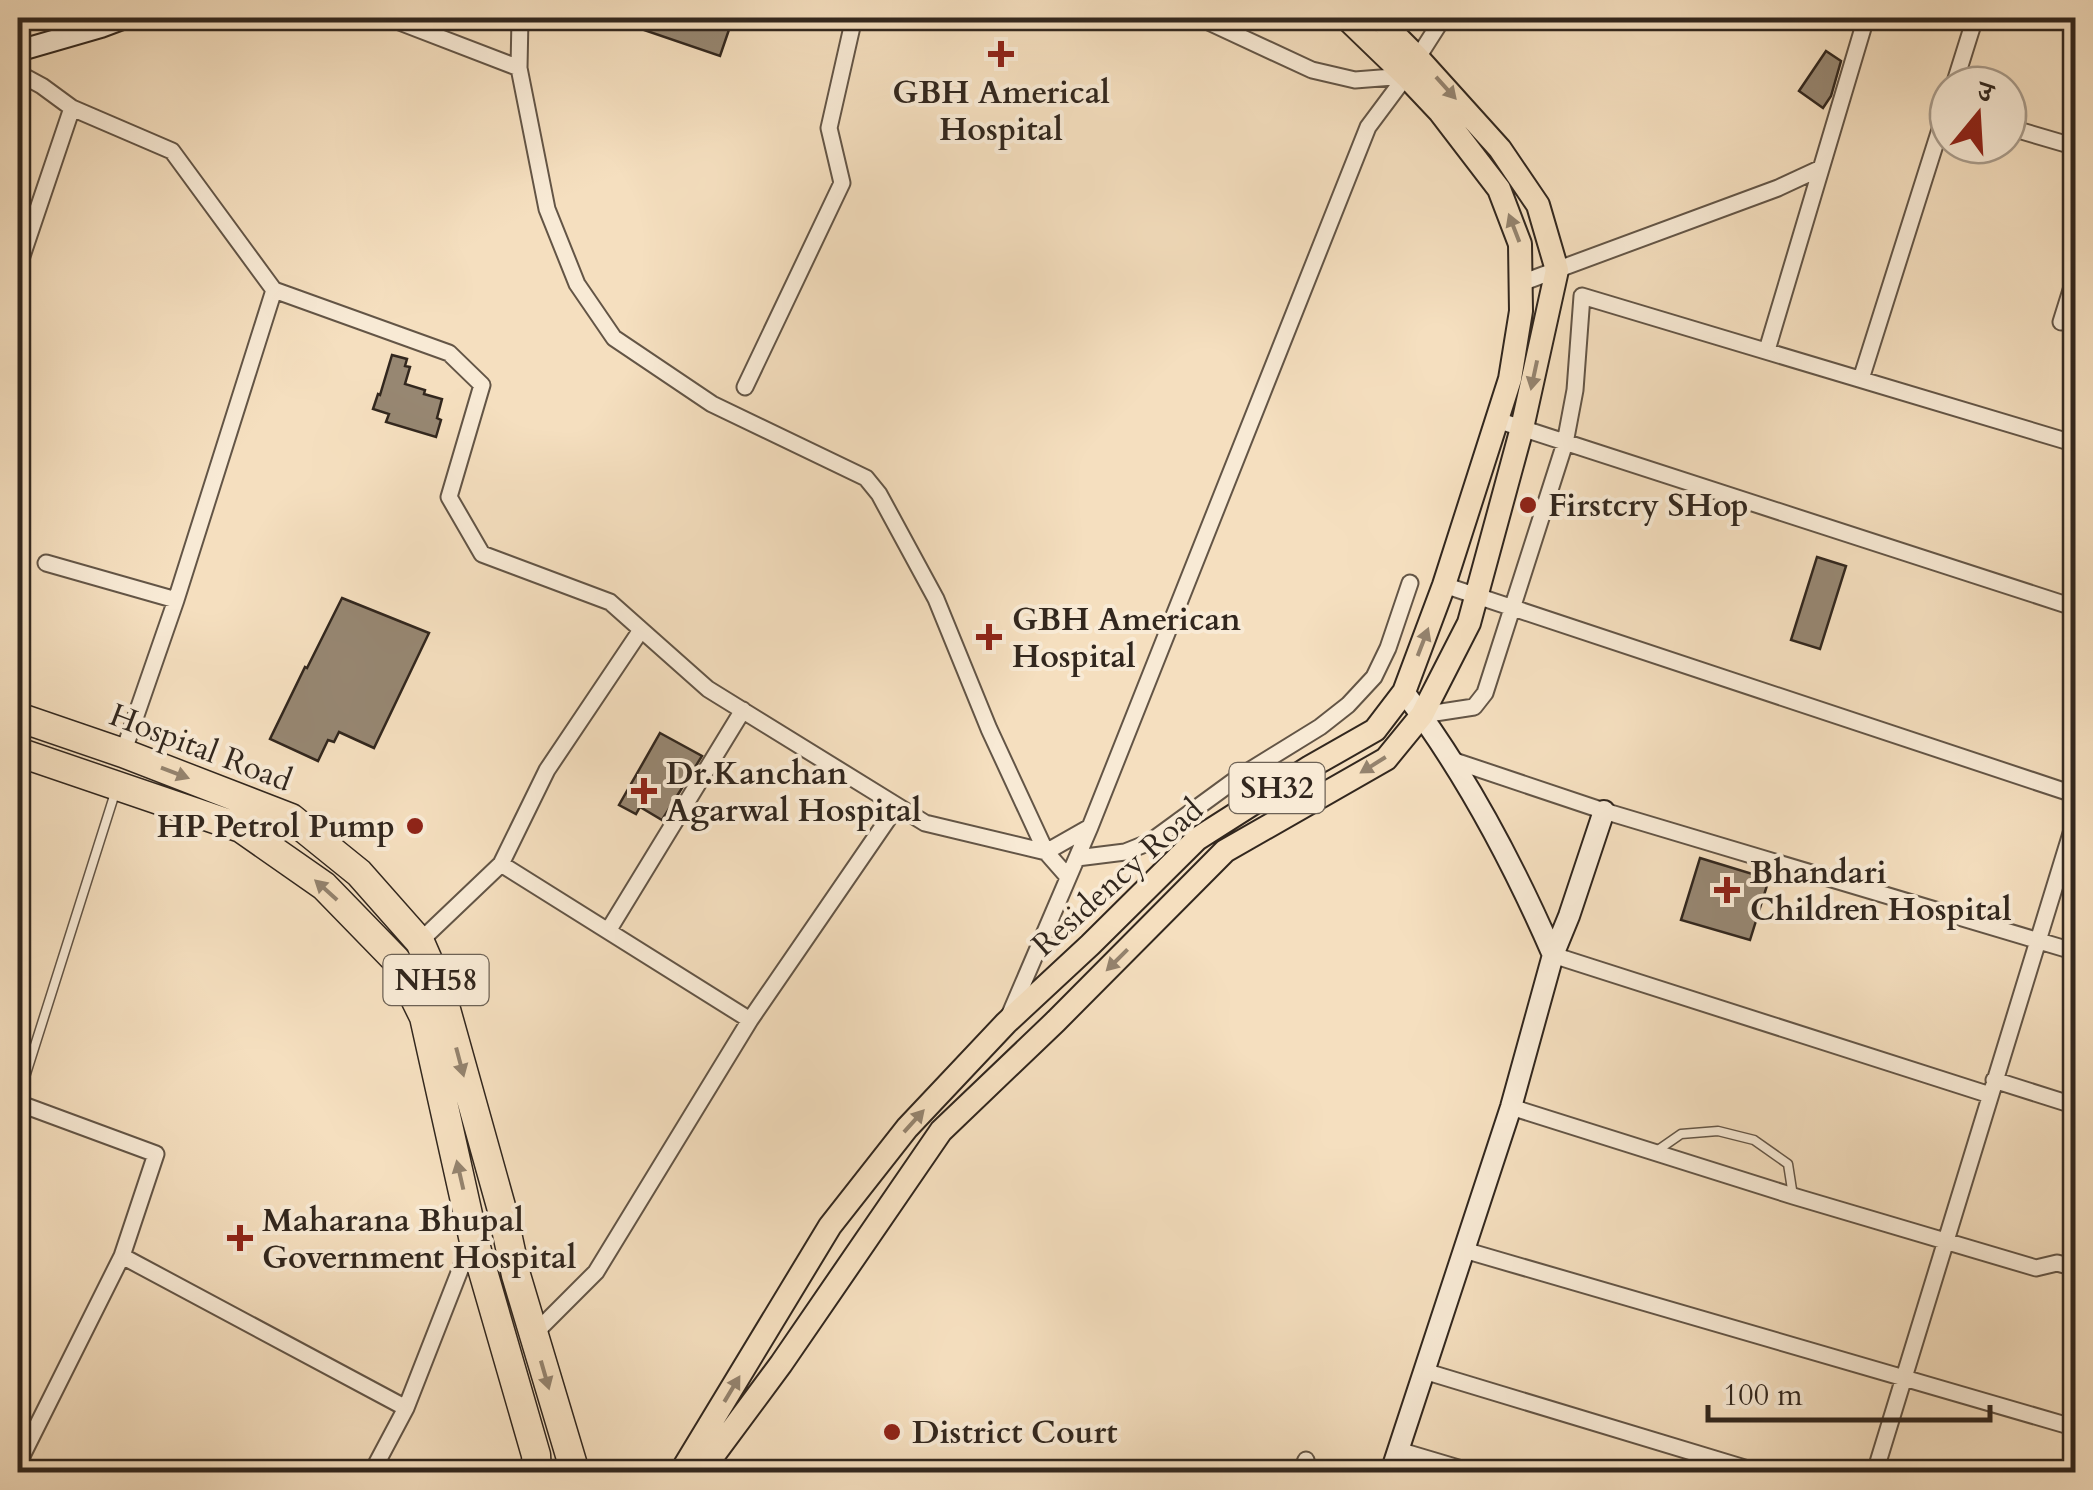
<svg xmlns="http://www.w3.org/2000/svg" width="2093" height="1490" font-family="Cardo,'Noto Serif Devanagari',serif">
	<rect width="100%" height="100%" fill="#f5dfbf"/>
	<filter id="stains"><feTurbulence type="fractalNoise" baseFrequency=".002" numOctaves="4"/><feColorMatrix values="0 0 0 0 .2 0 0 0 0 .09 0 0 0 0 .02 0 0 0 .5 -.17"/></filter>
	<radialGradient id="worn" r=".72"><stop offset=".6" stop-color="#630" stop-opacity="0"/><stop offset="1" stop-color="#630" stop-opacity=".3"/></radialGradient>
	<path fill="#978772" stroke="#32271e" stroke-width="2.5" d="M645,18H733L720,56L641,29Z
		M1826,51L1841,61L1831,96L1823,108L1799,91Z
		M392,355L407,359L405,366L410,367L405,384L425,390L424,394L442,399L437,418L441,420L436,437L386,422L389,414L373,409L378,394L380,395Z
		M1817,557L1846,566L1820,649L1791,640Z
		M342,598L429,633L374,748L339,732L334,742L328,740L318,761L270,739L305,667L307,668Z
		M660,733L702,756L662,820L640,807L636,814L619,805Z
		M1700,858L1769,879L1750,940L1681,920Z"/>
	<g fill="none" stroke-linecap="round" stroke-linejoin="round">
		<defs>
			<path id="lane" d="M18,1099L115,793
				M1658,1150L1681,1134L1718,1131L1754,1140L1788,1164L1793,1196"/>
			<path id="street" d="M389,18L519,68
				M520,18L519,68L547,209L577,284L614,338L712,404L866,478L879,494L936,599L989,729L1046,852L1068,877
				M1200,18L1312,70L1355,80L1406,76
				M18,73L42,86L72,108L172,151L274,290L176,600L123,753
				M1954,85L1975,18
				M2008,127L2076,147
				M18,268L72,108
				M1521,283L1778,188L1821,168
				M274,290L449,353L482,385L449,497L482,554L610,602L708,689L925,823L1046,852L1090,827L1368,127L1406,76L1443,18
				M2061,322L2076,274
				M1767,350L1866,18
				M1861,379L1948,104
				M745,387L842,183L829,128L854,18
				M1497,420L2076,608
				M46,563L176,600
				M1444,585L2076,795
				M1422,715L1474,707L1485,693L1565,443L1575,390L1582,296L2076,444
				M1452,760L1604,811L2076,952
				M1077,858L1125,852L1150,842L1239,777L1320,727L1348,705L1374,677L1388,648L1410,583
				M501,864L547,770L641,630
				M608,931L743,710
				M416,945L501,864L750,1020L897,806
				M1553,955L1990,1095
				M1009,1016L1090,827
				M1994,1080L2076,1106
				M18,1103L156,1154L122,1256L406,1408L471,1242
				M1511,1107L1793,1196L2036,1268L2057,1263L2076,1268
				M1464,1250L2076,1428
				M534,1334L596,1272L750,1020
				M1424,1371L1758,1472
				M1398,1450L1472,1472
				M18,1464L122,1256
				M372,1472L406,1408
				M1301,1472L1306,1460
				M1875,1472L2076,817"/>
			<path id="secondary" d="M18,51L101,27L125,18
				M1553,955L1569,916L1604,811
				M1391,1472L1511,1107L1553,955C1513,863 1465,772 1404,692"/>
			<path id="primary" d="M681,1472L830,1226L907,1128L1006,1023L1090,945L1197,839L1310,767L1375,730L1404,692L1444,585L1510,379L1521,311L1520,244L1499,189L1440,112L1406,76L1346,18
				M701,1472L781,1364L941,1131L1056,1021L1225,851L1386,759L1422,715L1469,623L1522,428L1557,270L1538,205L1500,149L1417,57L1378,18"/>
			<path id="highway" d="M18,717L123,753L291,818L359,873L420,942L440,988L502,1210L516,1275L575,1472
				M18,752L241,828L324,886L396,960L424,1017L473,1237L536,1455L537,1472"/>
		</defs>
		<use href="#lane" stroke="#635546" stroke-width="11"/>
		<use href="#street" stroke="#635546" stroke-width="19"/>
		<use href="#secondary" stroke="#32271e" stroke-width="24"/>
		<use href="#primary" stroke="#32271e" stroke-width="26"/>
		<use href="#highway" stroke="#32271e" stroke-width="31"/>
		<use href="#lane" stroke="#f8ead5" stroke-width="8"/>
		<use href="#street" stroke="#f8ead5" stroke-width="15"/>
		<use href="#secondary" stroke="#f8ead5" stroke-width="20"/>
		<use href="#primary" stroke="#f5dfbf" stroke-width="22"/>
		<use href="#highway" stroke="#f5dfbf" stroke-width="28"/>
	</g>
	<defs><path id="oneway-solid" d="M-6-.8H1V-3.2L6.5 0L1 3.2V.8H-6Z" transform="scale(2.5)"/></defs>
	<g fill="#94836e">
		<use href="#oneway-solid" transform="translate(1446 88) rotate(48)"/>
		<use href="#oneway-solid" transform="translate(1514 228) rotate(-111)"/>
		<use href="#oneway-solid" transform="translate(1534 375) rotate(102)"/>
		<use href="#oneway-solid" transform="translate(1423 642) rotate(-69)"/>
		<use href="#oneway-solid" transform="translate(1373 765) rotate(148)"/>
		<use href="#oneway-solid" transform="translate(175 773) rotate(21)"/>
		<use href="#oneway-solid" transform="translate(326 890) rotate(-138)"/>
		<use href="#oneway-solid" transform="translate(1117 960) rotate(135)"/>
		<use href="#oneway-solid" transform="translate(460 1062) rotate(75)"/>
		<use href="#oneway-solid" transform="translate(914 1121) rotate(-48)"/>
		<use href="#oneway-solid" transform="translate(460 1175) rotate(-103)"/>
		<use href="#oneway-solid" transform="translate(545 1375) rotate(74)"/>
		<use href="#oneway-solid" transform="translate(732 1389) rotate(-59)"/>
	</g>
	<g fill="#8f2418" stroke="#f8ead5" stroke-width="4">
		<path d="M996 39h10v10h10v10h-10v10h-10v-10h-10v-10h10z"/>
		<circle cx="1528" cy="505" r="10"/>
		<path d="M984 622h10v10h10v10h-10v10h-10v-10h-10v-10h10z"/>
		<path d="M639 776h10v10h10v10h-10v10h-10v-10h-10v-10h10z"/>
		<circle cx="415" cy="826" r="10"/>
		<path d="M1722 875h10v10h10v10h-10v10h-10v-10h-10v-10h10z"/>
		<path d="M235 1223h10v10h10v10h-10v10h-10v-10h-10v-10h10z"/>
		<circle cx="892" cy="1432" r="10"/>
	</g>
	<g text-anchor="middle" stroke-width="8" stroke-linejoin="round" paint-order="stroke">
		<g fill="#f8ead5" stroke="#6d6255" stroke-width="2.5">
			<rect x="1229.5" y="763" width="95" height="50" rx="8"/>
			<rect x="383.5" y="955" width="105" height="50" rx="8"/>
		</g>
		<g font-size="30" font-weight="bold" fill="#32271e">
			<text x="1277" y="798">SH32</text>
			<text x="436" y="990">NH58</text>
		</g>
		<g font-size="32" font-weight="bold" fill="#32271e" stroke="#f8ead5" text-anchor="start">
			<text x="1001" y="103" text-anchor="middle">GBH Americal<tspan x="1001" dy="37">Hospital</tspan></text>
			<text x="1548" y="516">Firstcry SHop</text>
			<text x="1012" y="630">GBH American<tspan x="1012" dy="37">Hospital</tspan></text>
			<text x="666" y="784">Dr.Kanchan<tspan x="666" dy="37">Agarwal Hospital</tspan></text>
			<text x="395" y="837" text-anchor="end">HP Petrol Pump</text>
			<text x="1750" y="883">Bhandari<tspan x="1750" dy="37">Children Hospital</tspan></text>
			<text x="262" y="1231">Maharana Bhupal<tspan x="262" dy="37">Government Hospital</tspan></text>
			<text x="912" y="1443">District Court</text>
		</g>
		<g font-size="32" fill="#32271e" stroke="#f8ead5">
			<text transform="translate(201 747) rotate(21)" y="11">Hospital Road</text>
			<text transform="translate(1117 877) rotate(-42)" y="11">Residency Road</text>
		</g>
	</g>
	<rect width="2093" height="1490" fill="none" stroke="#f5dfbf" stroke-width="60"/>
	<rect x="20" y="20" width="2053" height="1450" fill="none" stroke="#32271e" stroke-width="5"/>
	<rect x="30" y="30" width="2033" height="1430" fill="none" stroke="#32271e" stroke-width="2.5"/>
	<g transform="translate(1978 115) rotate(18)"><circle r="48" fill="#f8ead5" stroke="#a99c8c" stroke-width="2.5"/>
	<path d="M0-8L18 38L0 25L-18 38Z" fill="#8f2418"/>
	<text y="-15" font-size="28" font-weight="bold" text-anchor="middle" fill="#32271e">उ</text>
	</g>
	<path d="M1708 1405v15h282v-15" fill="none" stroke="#32271e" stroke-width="5"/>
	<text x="1723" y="1405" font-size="30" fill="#32271e" stroke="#f8ead5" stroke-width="8" paint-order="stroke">100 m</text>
	<rect width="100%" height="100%" filter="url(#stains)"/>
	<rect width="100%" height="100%" fill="url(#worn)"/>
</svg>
